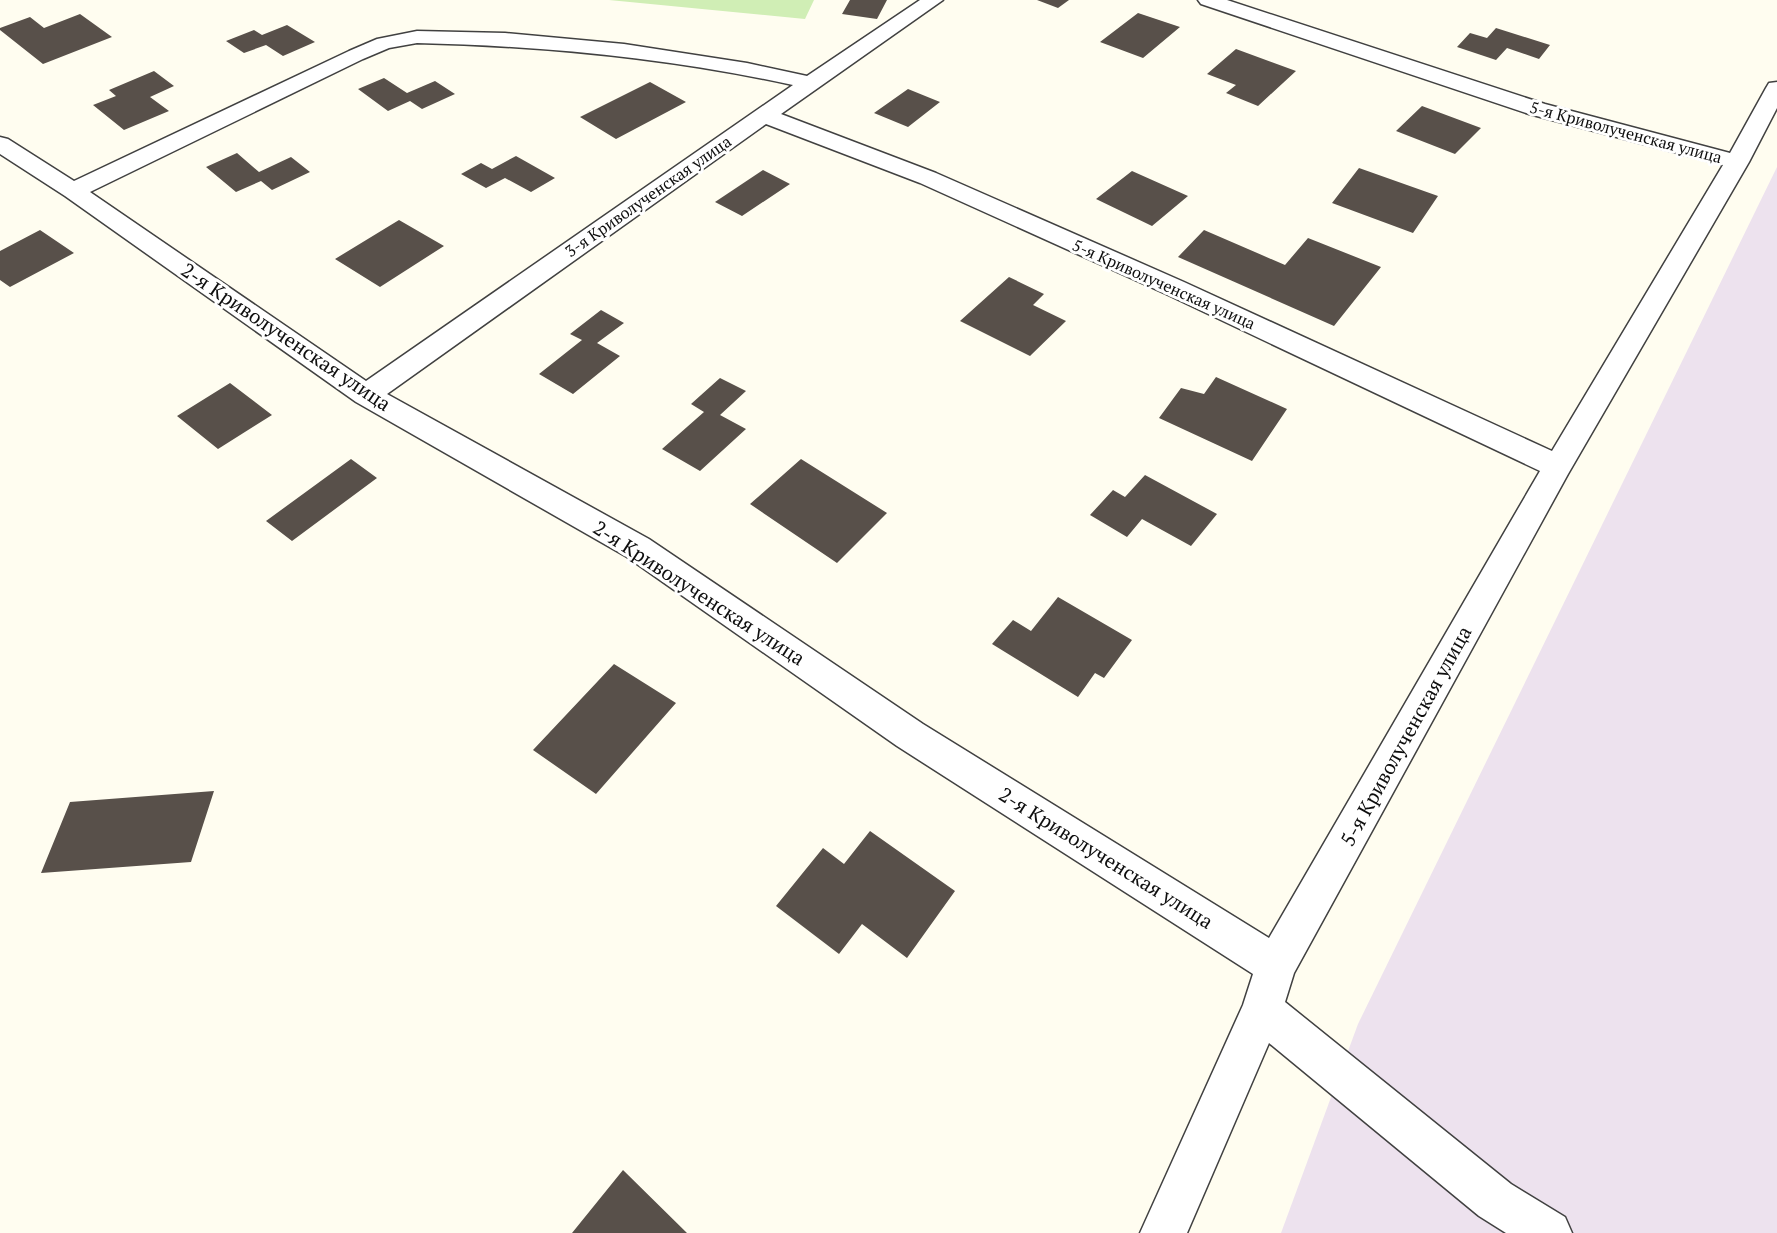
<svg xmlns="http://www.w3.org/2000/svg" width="1777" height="1233" font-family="'PT Serif',serif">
	<rect width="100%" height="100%" fill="#fffdf0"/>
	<path fill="#ede2ee" d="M1777,167V1233H1281L1358,1024Z"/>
	<path fill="#d0eeb5" d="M609,0H814L805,19Z"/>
	<path fill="#58504a" d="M850,0H887L877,19L842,14Z
		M1037,0H1069L1058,8Z
		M1138,13L1180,27L1143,58L1100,42Z
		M80,14L112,37L43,64L0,30V28L30,17L44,28Z
		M287,25L315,42L283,56L266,45L244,53L226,41L254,30L262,35Z
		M1496,28L1550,45L1539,59L1507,48L1496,60L1457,47L1470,33L1487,38Z
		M1236,49L1296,71L1258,106L1226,93L1236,85L1207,74Z
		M154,71L174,86L150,97L169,111L124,130L93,105L116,96L109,90Z
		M384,78L407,93L435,81L455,94L422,109L410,101L388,111L358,89Z
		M650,82L686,102L616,139L580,117Z
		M908,89L940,102L908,127L874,113Z
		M1422,106L1481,128L1455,154L1396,131Z
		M237,153L259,172L291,157L310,172L272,190L261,181L236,192L206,167Z
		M516,156L555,178L531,192L505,178L486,188L461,174L481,163L492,169Z
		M1359,168L1438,196L1413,233L1332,203Z
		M763,170L790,184L742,216L715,202Z
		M1132,171L1188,196L1152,226L1096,199Z
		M399,220L444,246L380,287L335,259Z
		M40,230L74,253L10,287L0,280V251Z
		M1204,230L1285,265L1308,238L1381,267L1334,326L1178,257Z
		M1009,277L1044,294L1033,305L1066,321L1030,356L960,321Z
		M601,310L624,323L597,343L620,356L573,394L539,374L582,340L570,334Z
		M1216,377L1287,409L1252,461L1159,418L1181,388L1204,394Z
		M720,378L746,391L720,415L746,429L700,471L662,449L704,412L691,404Z
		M230,383L272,415L218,449L177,416Z
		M351,459L377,478L292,541L266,521Z
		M801,459L887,513L837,563L750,504Z
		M1145,475L1217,514L1191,546L1142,519L1127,537L1090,515L1113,490L1125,497Z
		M1058,597L1132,640L1104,678L1095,673L1078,697L992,644L1013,620L1031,631Z
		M614,664L676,703L596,794L533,750Z
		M214,791L191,862L41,873L70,802Z
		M870,831L955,891L907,958L862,924L839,954L776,906L823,848L844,864Z
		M623,1170L687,1233H572Z"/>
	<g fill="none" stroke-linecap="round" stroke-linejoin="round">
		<defs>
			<path id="minor" d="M920,0H943L781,114L936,173L1184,282L1552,451L1723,165L1529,114L1201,4L1198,0H1227L1545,104L1730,153L1766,88L1769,83L1777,82V108L1749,162L1568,474L1294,973L1285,1002L1511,1184L1565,1217L1572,1233H1506L1479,1216L1269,1043L1187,1233H1140L1243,1005L1253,974L897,746L627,557L356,402L65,196L0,154V137L8,139L74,181L349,51L377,39L417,31L505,33L624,44L747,63L807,76ZM417,43C544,46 669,58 793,85L366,381L90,192L363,59L389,48ZM766,124L920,183L1166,294L1540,471L1269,938L923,724L649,539L387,394Z"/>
		</defs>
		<use href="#minor" stroke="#414141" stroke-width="3"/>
		<use href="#minor" fill="#fff" fill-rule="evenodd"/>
	</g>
	<g text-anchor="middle" stroke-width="6" stroke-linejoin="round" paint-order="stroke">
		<g font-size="16" fill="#0e0e0e" stroke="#fff">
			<text transform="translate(1626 132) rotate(15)" y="6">5-я Криволученская улица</text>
			<text transform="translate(648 196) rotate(-35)" y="6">3-я Криволученская улица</text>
			<text transform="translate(1164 284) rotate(24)" y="6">5-я Криволученская улица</text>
		</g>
		<g font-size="20" fill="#0e0e0e" stroke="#fff">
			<text transform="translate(286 337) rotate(34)" y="7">2-я Криволученская улица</text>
			<text transform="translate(699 593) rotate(33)" y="7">2-я Криволученская улица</text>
			<text transform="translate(1406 736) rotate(-61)" y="7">5-я Криволученская улица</text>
			<text transform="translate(1106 858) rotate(32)" y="7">2-я Криволученская улица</text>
		</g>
	</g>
</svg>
